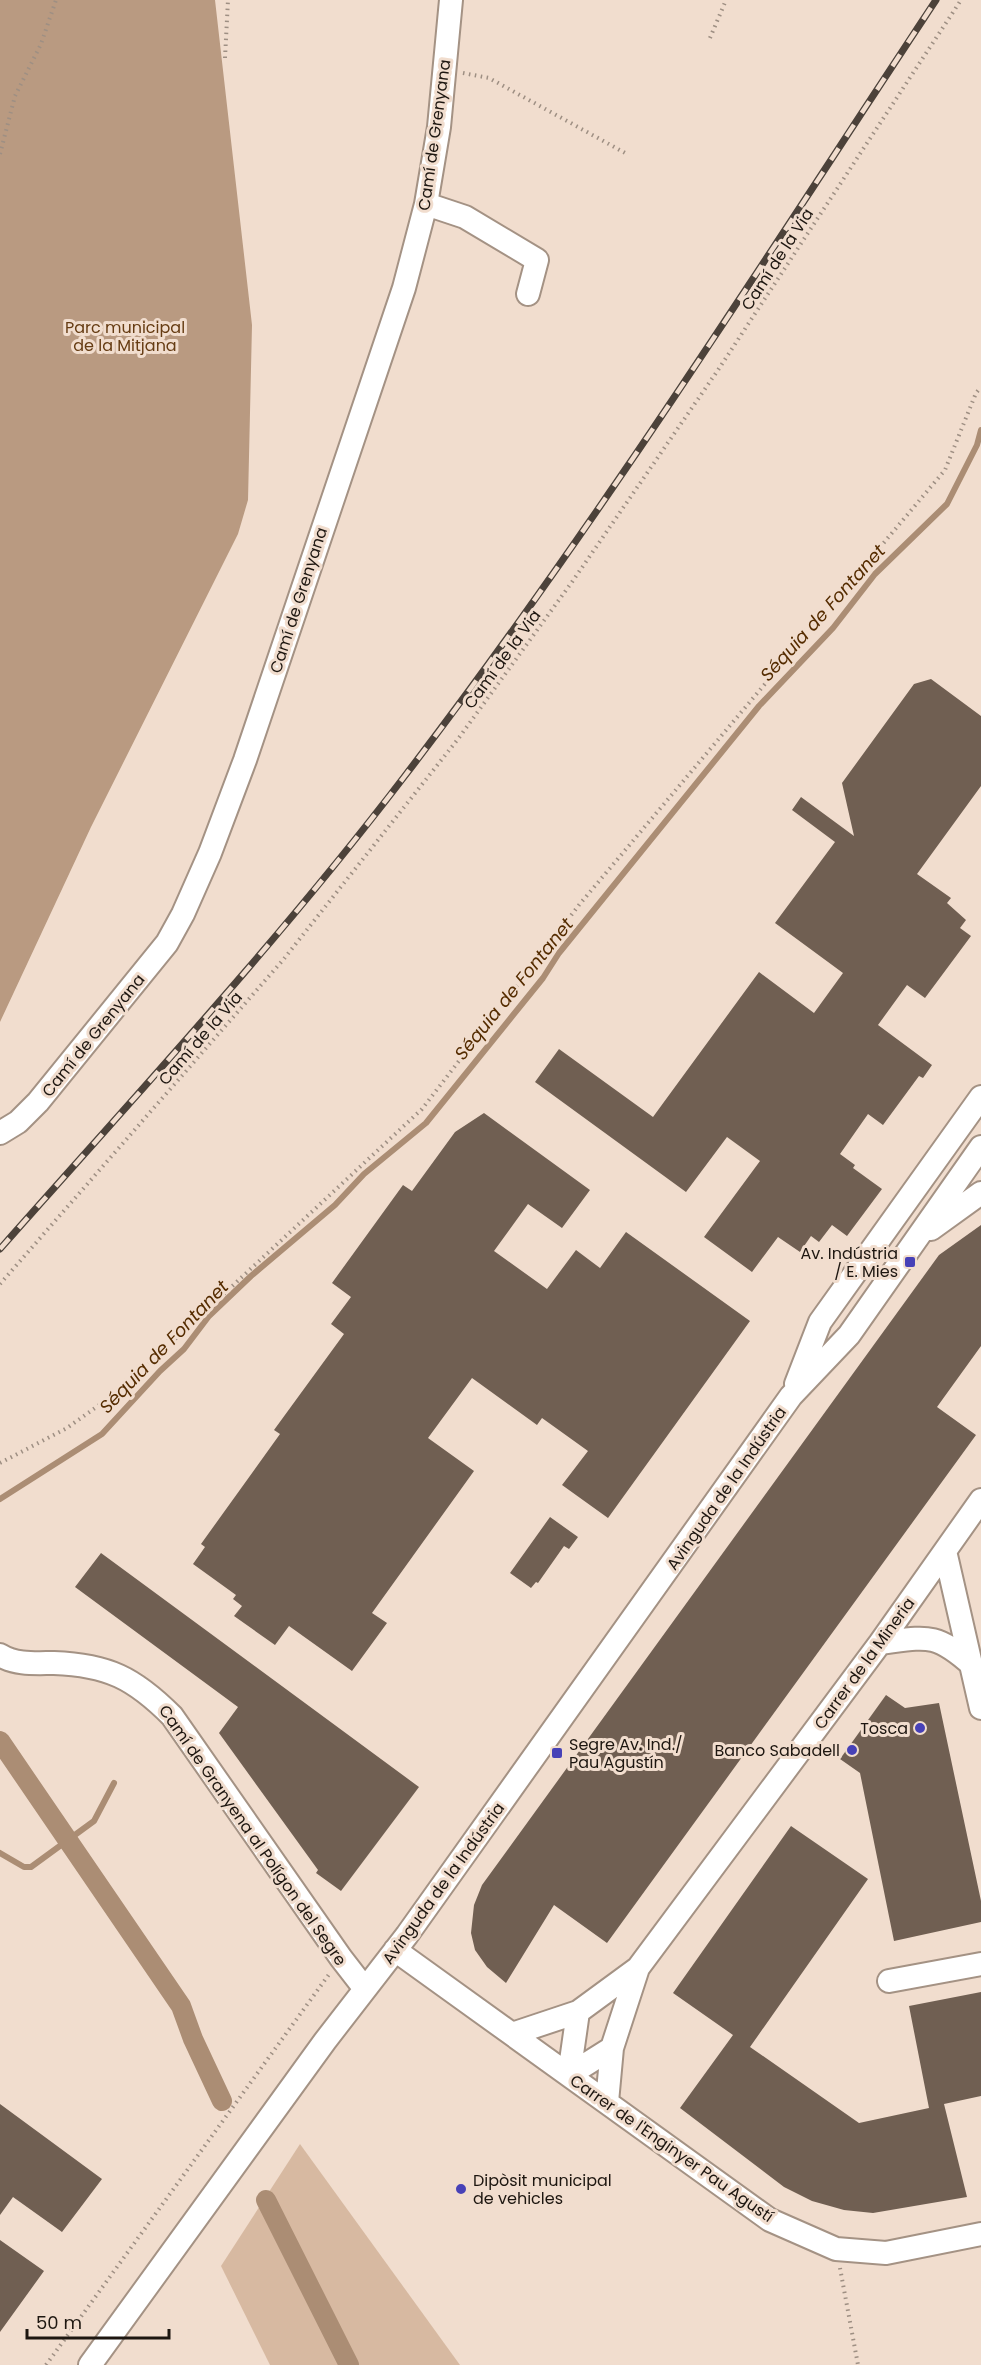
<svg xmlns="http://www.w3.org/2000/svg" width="981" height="2365" font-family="Poppins,sans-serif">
	<rect width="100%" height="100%" fill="#f1ddce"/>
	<path fill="#d7b9a1" d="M300,2144L460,2365H270L221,2266Z"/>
	<path fill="#b99a81" d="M0,0H215L252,325L248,500L238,534L91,827L0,1022Z"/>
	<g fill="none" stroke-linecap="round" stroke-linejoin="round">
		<path stroke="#ab8d74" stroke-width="6" d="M0,1499L102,1434L160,1371L184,1349L209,1316L251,1276L335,1205L364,1174L426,1123L543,978L559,953L759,706L833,628L875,574L947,504L977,445L981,430
			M0,1853L24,1867H31L94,1821L114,1783"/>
		<path stroke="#ab8d74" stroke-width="20" d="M0,1741L181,2006L193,2039L222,2101
			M266,2200L349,2365"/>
	</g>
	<path fill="#705f52" d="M931,679L981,716V786L917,874L951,898L947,903L966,920L960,928L971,936L925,998L907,985L878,1025L932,1065L923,1078L919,1076L883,1125L868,1114L840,1154L855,1165L853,1168L882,1189L847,1236L832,1225L819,1242L811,1236L800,1252L778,1237L752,1272L704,1237L760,1161L727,1137L686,1192L535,1082L559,1049L653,1117L759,972L814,1013L843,973L775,923L835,842L792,810L801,797L854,836L842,783L914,684Z
		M484,1113L590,1190L562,1228L528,1204L494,1251L547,1289L576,1250L600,1268L626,1232L750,1321L608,1518L562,1485L588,1451L542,1418L537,1425L472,1378L428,1438L474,1471L372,1613L387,1623L352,1671L289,1626L275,1645L234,1616L242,1606L233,1599L236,1595L193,1564L205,1547L201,1544L280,1434L274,1430L344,1334L331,1324L351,1297L332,1283L403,1185L412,1191L455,1132Z
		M981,1225V1346L937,1407L976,1435L607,1943L554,1905L506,1983L487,1967L475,1950L471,1933L474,1905L482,1885L939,1255Z
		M550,1517L578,1537L569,1549L564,1546L538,1583L536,1582L531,1588L510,1573Z
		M101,1553L419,1787L341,1891L316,1873L318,1870L219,1733L238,1707L75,1587Z
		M886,1695L905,1708L939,1703L981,1901V1922L894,1941L860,1773L840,1759Z
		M791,1826L868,1879L750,2047L859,2123L929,2108L909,2006L981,1992V2096L944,2104L967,2197L873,2213L844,2210L812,2201L784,2187L680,2108L733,2035L673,1993Z
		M0,2104L102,2179L62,2232L13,2197L0,2215Z
		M0,2240L44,2271L0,2332Z"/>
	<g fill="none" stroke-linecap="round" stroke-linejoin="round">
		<defs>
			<path id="minor" d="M426,204L465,217L537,260L528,294
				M0,1133L18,1122L38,1102L167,943L183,914L210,853L245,760L404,288L426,204L439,127L451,0
				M931,1229L981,1193
				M796,1384L820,1322L981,1097
				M945,1551L981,1708
				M880,1643C927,1637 935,1632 972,1665
				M0,1655C16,1665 36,1663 54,1663C108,1665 134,1678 172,1716L341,1958L365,1989
				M395,1950L770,2220L836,2249L886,2253L981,2234
				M889,1981L981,1964
				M512,2034L578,2012L638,1968L880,1643L981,1500
				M569,2075L578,2012
				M569,2075L612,2048
				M607,2102L612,2048L638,1968
				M90,2365L325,2041L407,1935L791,1396L849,1335L981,1147"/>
		</defs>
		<use href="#minor" stroke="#a49284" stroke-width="26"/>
		<path stroke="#9e8f83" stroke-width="4" stroke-dasharray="1.5 4.5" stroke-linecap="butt" d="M710,38L726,0
			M225,58L228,0
			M463,73L489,78L627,154
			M0,154L15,96L41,44L56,0
			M0,1284L283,960L458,739L572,582L718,370L961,0
			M0,1463L67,1428L123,1388L422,1109L579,905L945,470L976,393L981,387
			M840,2268L858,2365
			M46,2365L330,1973"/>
		<use href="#minor" stroke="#fff" stroke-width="22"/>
		<defs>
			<path id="rail" d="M0,1249C137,1094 278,942 404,777C595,528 763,262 936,0"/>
		</defs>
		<use href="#rail" stroke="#4c423a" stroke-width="7"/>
		<use href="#rail" stroke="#f1ddce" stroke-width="4.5" stroke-dasharray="14" stroke-linecap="butt"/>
	</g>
	<g fill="#4741b7" stroke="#f1ddce" stroke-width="2">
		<rect x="904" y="1256" width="12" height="12" rx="3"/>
		<circle cx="920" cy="1728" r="6"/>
		<circle cx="852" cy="1750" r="6"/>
		<rect x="551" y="1747" width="12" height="12" rx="3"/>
		<circle cx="461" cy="2189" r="6"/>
	</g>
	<g text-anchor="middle" stroke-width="6" stroke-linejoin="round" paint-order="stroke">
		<g font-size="16" fill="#1d1610" stroke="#f1ddce">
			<text transform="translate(434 135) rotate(-82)" y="6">Camí de Grenyana</text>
			<text transform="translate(777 259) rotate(-57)" y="6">Camí de la Via</text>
			<text transform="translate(298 600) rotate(-72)" y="6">Camí de Grenyana</text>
			<text transform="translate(502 659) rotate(-54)" y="6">Camí de la Via</text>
			<text transform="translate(93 1035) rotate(-51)" y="6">Camí de Grenyana</text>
			<text transform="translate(200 1038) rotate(-49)" y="6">Camí de la Via</text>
			<text transform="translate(726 1488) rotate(-55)" y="6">Avinguda de la Indústria</text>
			<text transform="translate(864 1663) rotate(-54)" y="6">Carrer de la Mineria</text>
			<text transform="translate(253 1835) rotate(55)" y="6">Camí de Granyena al Polígon del Segre</text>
			<text transform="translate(443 1883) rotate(-54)" y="6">Avinguda de la Indústria</text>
			<text transform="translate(672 2148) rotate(35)" y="6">Carrer de l'Enginyer Pau Agustí</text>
		</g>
		<g font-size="16" fill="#663c13" stroke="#f1ddce">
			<text x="125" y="333">Parc municipal<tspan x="125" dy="18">de la Mitjana</tspan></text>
		</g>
		<g font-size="16" fill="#1d1610" stroke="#f1ddce" text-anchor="end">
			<text x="898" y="1259">Av. Indústria<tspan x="898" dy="18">/ E. Mies</tspan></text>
			<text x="908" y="1734">Tosca</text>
			<text x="569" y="1750" text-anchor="start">Segre Av. Ind./<tspan x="569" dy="18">Pau Agustín</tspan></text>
			<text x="840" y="1756">Banco Sabadell</text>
			<text x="473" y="2186" text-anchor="start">Dipòsit municipal<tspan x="473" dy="18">de vehicles</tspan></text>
		</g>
		<g font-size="18" font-style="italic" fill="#552c00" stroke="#f1ddce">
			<text transform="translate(823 613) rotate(-48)" y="6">Séquia de Fontanet</text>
			<text transform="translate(514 989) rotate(-51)" y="6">Séquia de Fontanet</text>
			<text transform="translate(164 1347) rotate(-46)" y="6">Séquia de Fontanet</text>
		</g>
	</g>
	<path d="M27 2329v9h142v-9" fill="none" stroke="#1d1610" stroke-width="3"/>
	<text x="36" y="2329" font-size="18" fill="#1d1610" stroke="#f1ddce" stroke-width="4.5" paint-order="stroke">50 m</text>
</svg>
